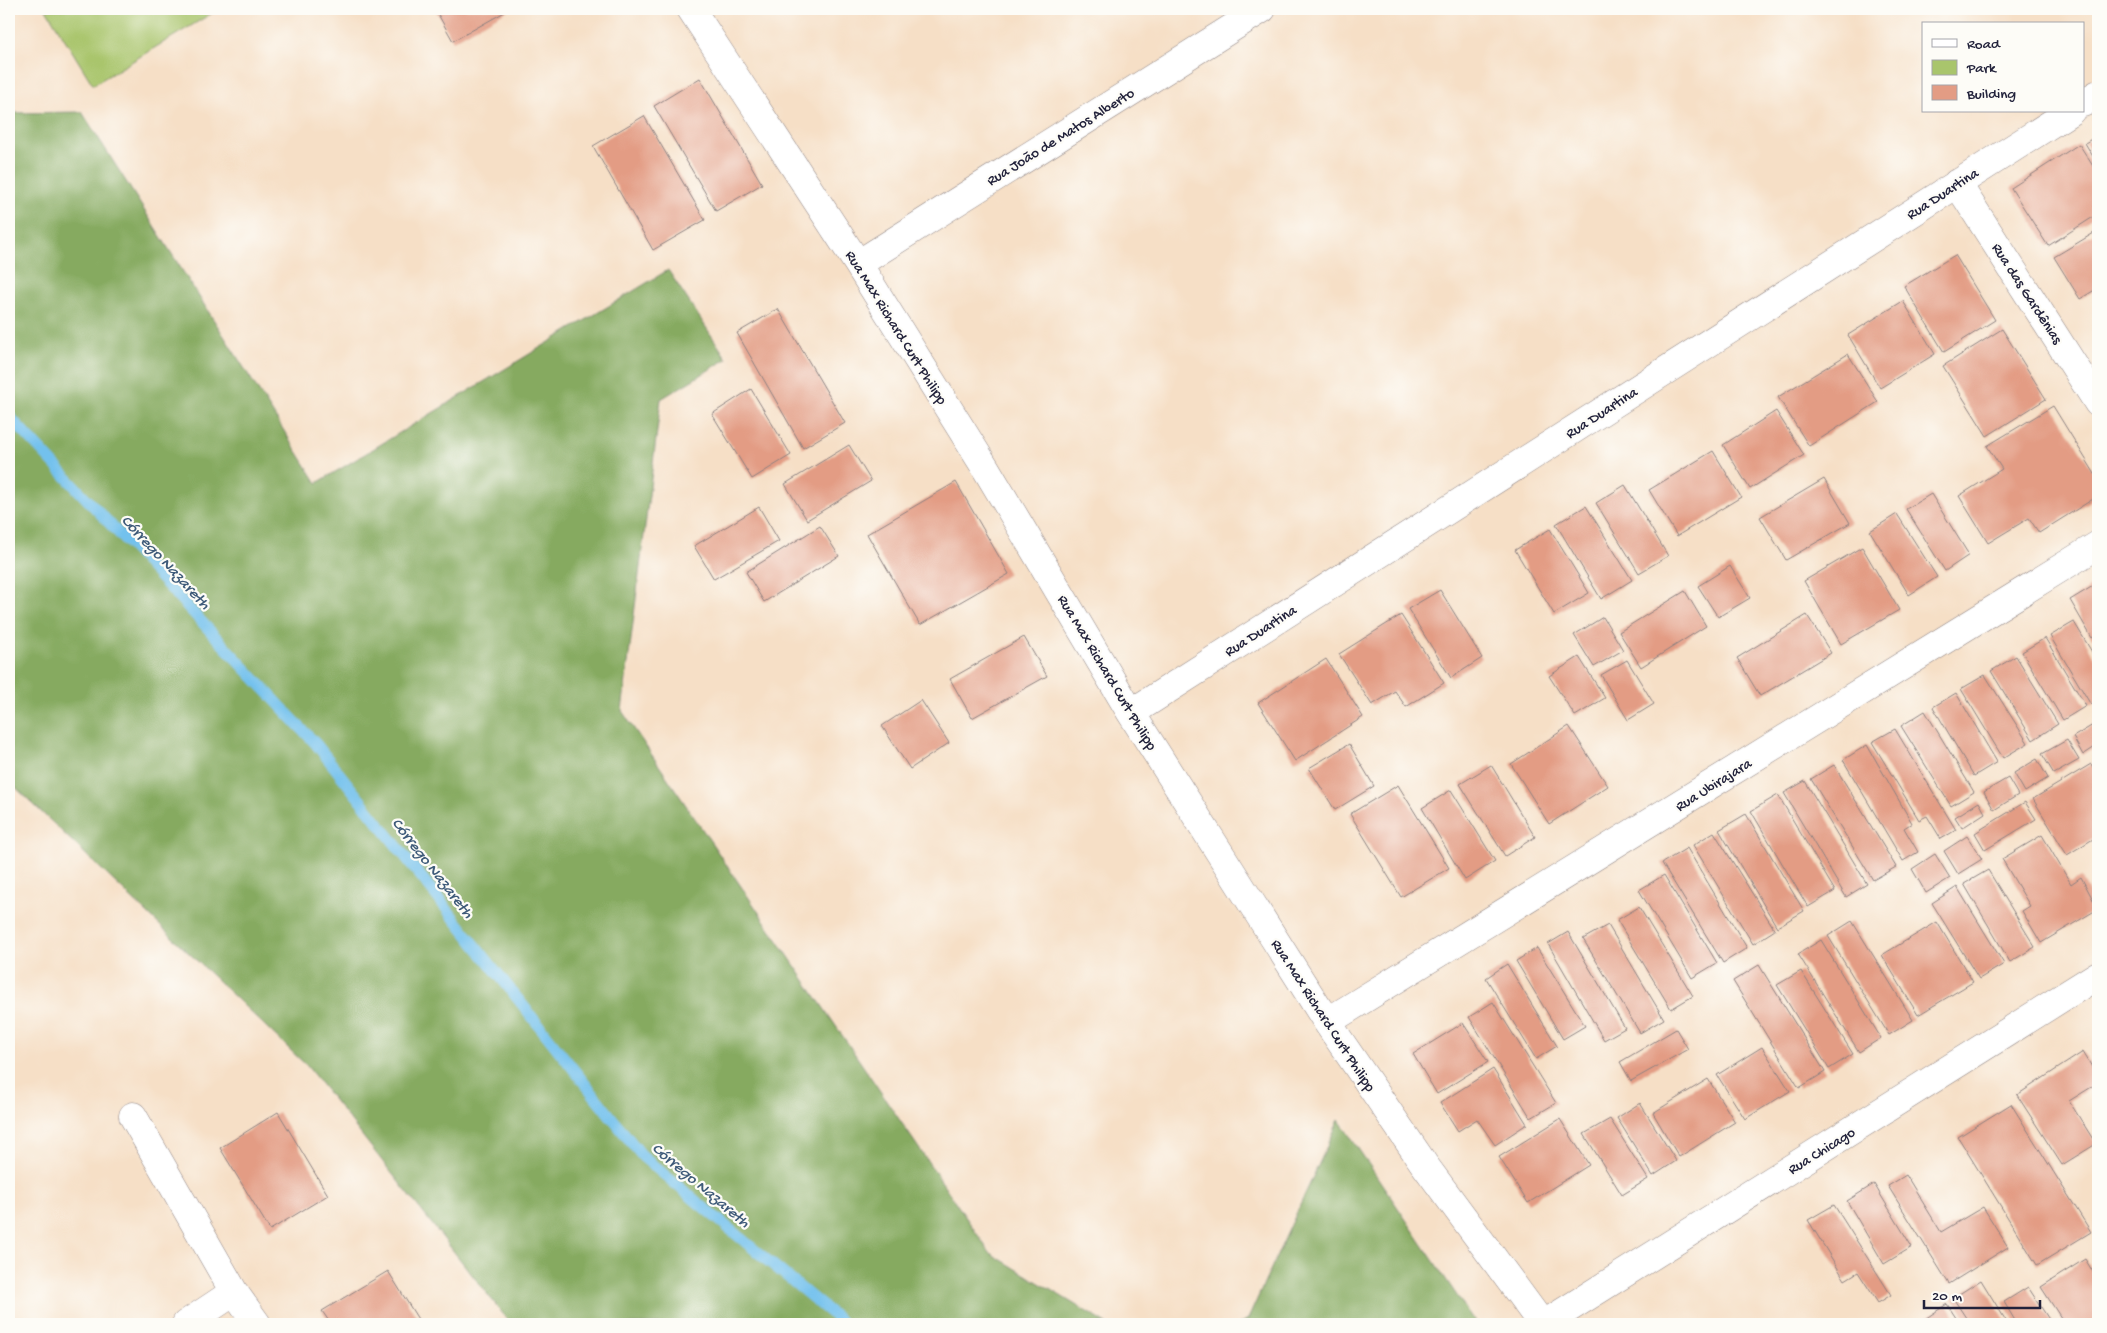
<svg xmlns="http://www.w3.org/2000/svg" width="2107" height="1333" font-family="'Gochi Hand',sans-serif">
	<rect width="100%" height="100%" fill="#fdfcf7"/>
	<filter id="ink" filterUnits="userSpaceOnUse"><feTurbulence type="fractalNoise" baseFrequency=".02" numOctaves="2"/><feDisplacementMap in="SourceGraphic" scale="10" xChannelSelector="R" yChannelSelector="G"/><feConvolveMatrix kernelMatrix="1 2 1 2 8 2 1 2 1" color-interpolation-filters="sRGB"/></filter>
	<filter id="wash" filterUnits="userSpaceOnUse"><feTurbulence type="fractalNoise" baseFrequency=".0096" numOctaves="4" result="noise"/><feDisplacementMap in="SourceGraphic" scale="20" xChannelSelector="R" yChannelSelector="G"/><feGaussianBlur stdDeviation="1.12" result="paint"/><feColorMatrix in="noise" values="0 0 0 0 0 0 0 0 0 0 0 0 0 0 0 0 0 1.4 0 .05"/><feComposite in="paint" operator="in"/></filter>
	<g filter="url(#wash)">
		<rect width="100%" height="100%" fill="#f6dfc6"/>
		<path fill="#a9c56c" stroke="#667454" d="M46,9H219L93,85Z"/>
		<path fill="#86aa60" stroke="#54664e" d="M82,112L317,483L668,270L727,359L661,399L622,711L990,1253L1107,1324H511L307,1066L9,781V113Z
			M1339,1120L1476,1324H1239L1248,1319Z"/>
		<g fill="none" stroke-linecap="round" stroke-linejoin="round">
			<path stroke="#73c1ed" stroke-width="11" d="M9,416L316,744L643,1157L844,1324"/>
		</g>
		<g id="blocks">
			<path fill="#e39c84" d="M435,9H510L453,41Z
				M700,78L762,184L716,211L654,106Z
				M644,116L705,220L653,250L593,146Z
				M2098,135V165L2085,143Z
				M2079,144L2098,174V214L2048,246L2011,188Z
				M2094,233L2098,240V288L2080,299L2054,257Z
				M1955,255L1995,320L1944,352L1904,286Z
				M1903,301L1935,354L1880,388L1848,335Z
				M778,309L845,423L803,448L737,333Z
				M2002,329L2046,399L1987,436L1943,366Z
				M1848,354L1878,402L1809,446L1778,397Z
				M751,389L791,455L752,479L712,414Z
				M2053,406L2098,479V496L2039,533L2029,518L1988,543L1959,496L2002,469L1987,446Z
				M1776,411L1804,455L1750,489L1723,445Z
				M849,445L871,481L807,520L785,484Z
				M1713,451L1741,497L1677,536L1649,490Z
				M1824,479L1850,523L1786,560L1760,517Z
				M956,482L1009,574L920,625L867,534Z
				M1625,485L1668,556L1639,573L1596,503Z
				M1931,494L1969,555L1945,571L1906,509Z
				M1586,506L1632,580L1601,599L1556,524Z
				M759,507L779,541L714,579L694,546Z
				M1897,514L1937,577L1909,595L1870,531Z
				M820,526L839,556L764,602L746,572Z
				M1550,529L1589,593L1554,614L1515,550Z
				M1862,547L1899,610L1841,644L1804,581Z
				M1730,566L1750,598L1718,617L1698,586Z
				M2098,583V634L2092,638L2070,600Z
				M1440,590L1482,658L1451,678L1408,609Z
				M1685,591L1706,626L1641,667L1619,632Z
				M1401,615L1444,683L1406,707L1395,691L1372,705L1339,654Z
				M1807,615L1831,653L1760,696L1737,658Z
				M1603,617L1623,650L1594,667L1574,635Z
				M2074,622L2098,662V700L2091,705L2050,636Z
				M1024,637L1047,676L972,718L950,679Z
				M2045,638L2086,706L2063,720L2022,652Z
				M2016,656L2058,724L2033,740L1991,671Z
				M1579,657L1605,698L1575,716L1549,676Z
				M1326,659L1363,717L1295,761L1258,703Z
				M1627,660L1654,704L1628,720L1601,675Z
				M1985,675L2028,743L2003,758L1961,689Z
				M1956,693L1997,762L1974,776L1933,707Z
				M921,700L949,743L910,769L882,726Z
				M1925,711L1974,792L1951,806L1901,726Z
				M2098,722V745L2083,755L2073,737Z
				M1569,726L1608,786L1549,824L1511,764Z
				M1895,729L1956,830L1941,839L1927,816L1919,820L1872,742Z
				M2067,740L2079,760L2054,774L2042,754Z
				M1349,744L1374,786L1335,810L1309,768Z
				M1867,745L1912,823L1904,828L1918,852L1903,861L1843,760Z
				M2037,759L2048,778L2025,792L2014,773Z
				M2091,764L2098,775V836L2067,855L2033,799Z
				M1491,765L1535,837L1505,856L1460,784Z
				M1834,765L1896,867L1873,880L1811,779Z
				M2008,778L2018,795L1994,810L1984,792Z
				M1805,781L1867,884L1846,897L1784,793Z
				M1398,785L1449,868L1401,897L1350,814Z
				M1451,790L1495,861L1465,880L1422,808Z
				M1778,795L1835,891L1808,907L1751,811Z
				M1979,802L1985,813L1962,828L1955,817Z
				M2025,802L2036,819L1985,850L1975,833Z
				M1746,814L1804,911L1777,927L1719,830Z
				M1714,832L1775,930L1753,944L1693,845Z
				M2042,835L2071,884L2081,877L2098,909L2041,943L2022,911L2030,906L2002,859Z
				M1967,836L1982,859L1958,874L1944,851Z
				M1687,848L1747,948L1723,963L1662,863Z
				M1935,854L1950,878L1926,893L1912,869Z
				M1988,870L2035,947L2010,962L1964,884Z
				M1664,875L1717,963L1692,978L1639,890Z
				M1957,887L2004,964L1979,979L1932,903Z
				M1639,907L1693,996L1671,1009L1617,920Z
				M1852,921L1913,1020L1889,1035L1828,936Z
				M1937,922L1973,982L1918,1015L1882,955Z
				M1608,925L1664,1019L1640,1033L1583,939Z
				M1568,932L1625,1028L1604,1040L1548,944Z
				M1821,940L1881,1038L1859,1052L1798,954Z
				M1537,948L1585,1026L1563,1039L1516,961Z
				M1507,964L1557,1046L1536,1059L1486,978Z
				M1759,965L1825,1072L1799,1088L1733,981Z
				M1801,971L1853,1054L1829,1069L1777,985Z
				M1493,1002L1556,1103L1531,1118L1469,1017Z
				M1463,1023L1488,1062L1437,1094L1413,1054Z
				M1676,1029L1688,1049L1631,1081L1620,1062Z
				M1762,1047L1790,1091L1745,1119L1717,1075Z
				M2083,1052L2098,1077V1083L2069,1101L2096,1144L2062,1165L2017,1095Z
				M1493,1069L1527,1124L1495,1145L1477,1119L1458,1131L1440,1103Z
				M1708,1079L1735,1122L1679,1157L1653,1113Z
				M1640,1103L1676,1161L1653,1176L1617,1118Z
				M2011,1104L2091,1232L2037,1265L1958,1137Z
				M278,1112L328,1195L270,1230L220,1148Z
				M1560,1119L1589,1165L1528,1203L1499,1157Z
				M1610,1119L1648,1179L1622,1195L1584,1134Z
				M1906,1175L1941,1232L1983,1207L2008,1247L1949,1284L1888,1186Z
				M1874,1184L1912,1247L1884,1264L1847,1201Z
				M1834,1205L1891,1295L1878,1303L1858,1272L1845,1280L1808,1220Z
				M2085,1259L2098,1280V1324H2065L2041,1287Z
				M388,1271L421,1324H331L322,1311Z
				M1981,1280L2008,1324H1970L1953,1298Z
				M2028,1287L2052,1324H2017L2004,1302Z
				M1947,1304L1960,1324H1925L1922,1321Z"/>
		</g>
	</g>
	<g filter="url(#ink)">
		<use href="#blocks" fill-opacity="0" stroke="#8c8080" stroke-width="1"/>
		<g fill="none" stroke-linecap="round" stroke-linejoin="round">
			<defs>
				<path id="minor" d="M691,9L858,264L985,467L1131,713L1327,1022L1424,1164L1542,1324
					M2083,103L2098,94
					M1957,183L2098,403
					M858,264L1262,9
					M1131,713L2071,111
					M1327,1022L2098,545
					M133,1116L234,1292L257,1324
					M186,1324L234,1292
					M1544,1324L2098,975"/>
			</defs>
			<use href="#minor" stroke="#8c8080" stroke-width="29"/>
			<use href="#minor" stroke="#fff" stroke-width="28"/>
		</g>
	</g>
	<g text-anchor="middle" stroke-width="4.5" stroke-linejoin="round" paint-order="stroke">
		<g font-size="15" fill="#22223b" stroke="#fdfcf7">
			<text transform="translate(1060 136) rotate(-32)" y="5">Rua João de Matos Alberto</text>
			<text transform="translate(1942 193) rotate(-33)" y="5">Rua Duartina</text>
			<text transform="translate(2028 293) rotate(57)" y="5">Rua das Gardênias</text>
			<text transform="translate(897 327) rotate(58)" y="5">Rua Max Richard Curt Philipp</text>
			<text transform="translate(1601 412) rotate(-33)" y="5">Rua Duartina</text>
			<text transform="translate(1260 630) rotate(-33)" y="5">Rua Duartina</text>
			<text transform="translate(1108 672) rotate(59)" y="5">Rua Max Richard Curt Philipp</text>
			<text transform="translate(1713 784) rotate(-32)" y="5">Rua Ubirajara</text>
			<text transform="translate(1324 1015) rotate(57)" y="5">Rua Max Richard Curt Philipp</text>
			<text transform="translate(1821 1150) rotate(-32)" y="5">Rua Chicago</text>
		</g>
		<g font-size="16" font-style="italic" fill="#3e5a79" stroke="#fdfcf7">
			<text transform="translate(167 561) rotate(47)" y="6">Córrego Nazareth</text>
			<text transform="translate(434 867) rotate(52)" y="6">Córrego Nazareth</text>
			<text transform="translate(702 1184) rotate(40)" y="6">Córrego Nazareth</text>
		</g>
	</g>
	<rect width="2107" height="1333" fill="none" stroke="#fdfcf7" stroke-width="30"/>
	<rect x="1922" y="22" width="162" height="90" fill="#fdfcf7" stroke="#a5a5ac"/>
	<rect x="1932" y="39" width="25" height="8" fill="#ffffff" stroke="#a5a5ac"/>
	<text x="1967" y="48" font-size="15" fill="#22223b">Road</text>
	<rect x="1932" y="60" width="25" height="15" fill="#a9c56c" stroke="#a5a5ac"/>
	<text x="1967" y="72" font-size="15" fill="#22223b">Park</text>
	<rect x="1932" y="85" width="25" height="15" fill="#e39c84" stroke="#a5a5ac"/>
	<text x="1967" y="98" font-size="15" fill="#22223b">Building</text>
	<path d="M1924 1300v8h116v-8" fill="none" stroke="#22223b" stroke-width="2.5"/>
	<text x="1932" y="1300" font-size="15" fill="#22223b" stroke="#fdfcf7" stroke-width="4" paint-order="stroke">20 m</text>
</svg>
